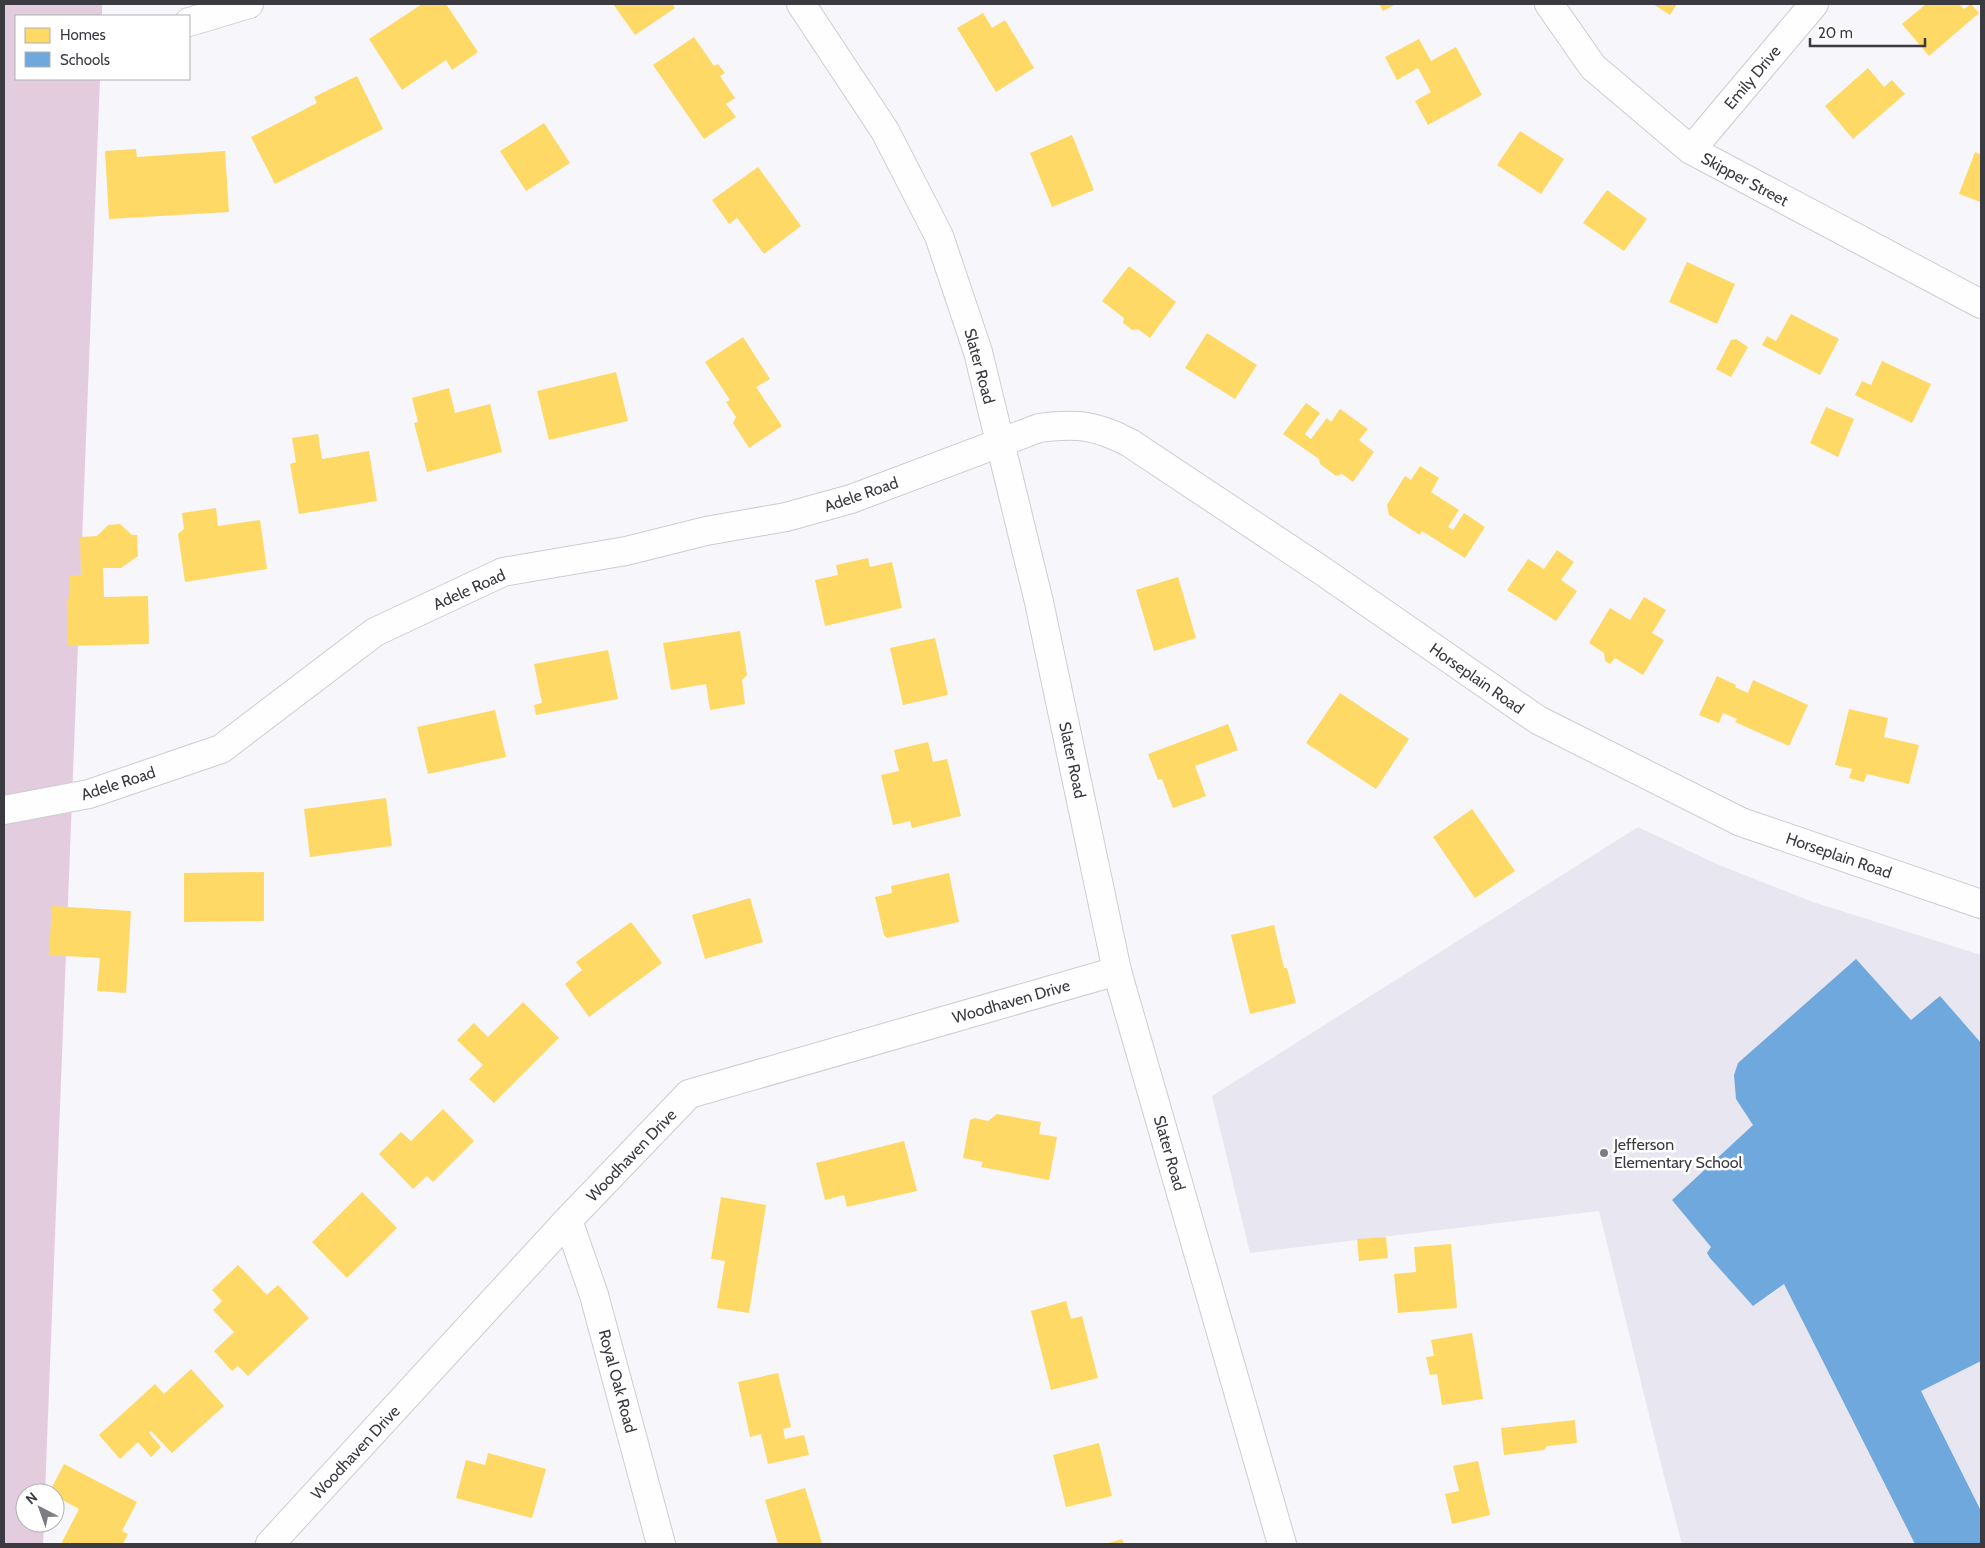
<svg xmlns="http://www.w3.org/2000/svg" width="1985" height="1548" font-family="Cabin,sans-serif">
	<rect width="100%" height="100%" fill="#f7f6fb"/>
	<path fill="#e8e6f1" d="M1638,827L1719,865L1813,902L1981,955V1544H1682L1663,1472L1599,1211L1250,1253L1212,1096Z"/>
	<path fill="#e3ccde" d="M4,4H102V16H16V79H100L45,1493H25V1523H44L43,1544H4Z"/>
	<path fill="#ffd966" d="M422,4H446L478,52L452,70L446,60L402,90L369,39Z
		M613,4H672L675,8L635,35Z
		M1379,4H1396L1383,11Z
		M1653,4H1677L1670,15Z
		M1926,4H1959L1964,9L1971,4L1979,13L1929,56L1902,24Z
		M983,13L992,28L1005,20L1034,68L996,92L957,28Z
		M694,37L714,66L718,64L725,73L720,76L735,98L726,104L736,117L704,139L653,65Z
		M1419,39L1431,61L1456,47L1482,95L1428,125L1415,101L1431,92L1418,68L1397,80L1385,57Z
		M1868,68L1884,87L1892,80L1905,94L1853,139L1825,106Z
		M357,76L383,129L275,184L251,137L317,103L314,97Z
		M544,123L570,163L526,191L500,151Z
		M1520,131L1564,159L1541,194L1497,165Z
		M1072,135L1094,190L1052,207L1030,153Z
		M136,149L137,157L225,151L229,212L109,219L105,151Z
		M1975,152L1981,155V202L1959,194Z
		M758,167L801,226L764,254L737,218L729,224L712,200Z
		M1607,190L1647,219L1624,251L1583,223Z
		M1687,262L1735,284L1717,324L1669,302Z
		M1129,266L1176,302L1150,338L1138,329L1132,330L1123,323L1124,318L1102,301Z
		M1791,314L1839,339L1820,375L1762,345L1767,336L1776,341Z
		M1207,333L1257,365L1235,399L1185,368Z
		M743,337L770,379L756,387L782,426L749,448L733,423L736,417L726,402L730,400L705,362Z
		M1736,339L1748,347L1731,377L1716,369L1731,340Z
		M1882,361L1931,384L1912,423L1855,395L1862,381L1871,385Z
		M616,372L628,421L549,440L537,391Z
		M449,388L455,413L490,404L502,452L427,472L414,423L418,422L412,398Z
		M1306,403L1320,413L1305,434L1311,439L1327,418L1331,422L1340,409L1368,429L1359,440L1374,452L1353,482L1342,474L1336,476L1320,464L1319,459L1283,434Z
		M1826,407L1854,419L1838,457L1810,443Z
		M318,434L322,459L369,451L377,501L299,514L290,464L296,462L292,438Z
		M1420,466L1439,478L1431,492L1459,510L1448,527L1453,530L1464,513L1485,527L1465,558L1422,531L1420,535L1389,515L1387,505L1405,476L1411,480Z
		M216,508L218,526L260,520L267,569L185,582L178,534L184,529L182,513Z
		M120,524L132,535H137L138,556L121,568H103L104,597L148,596L149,644L68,646L67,599L70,597V575H81L80,537L97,536L108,525Z
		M1557,550L1574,562L1561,580L1577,591L1556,621L1507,590L1528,559L1544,569Z
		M868,558L870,567L892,562L902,608L825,626L815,580L838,575L836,565Z
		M1178,577L1196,638L1154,651L1136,590Z
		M1644,597L1666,610L1652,633L1664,640L1643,675L1615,658L1610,664L1605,661L1604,653L1589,643L1610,608L1630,620Z
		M740,631L747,675L742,680L745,704L710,710L706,684L671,690L663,643Z
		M935,638L948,695L903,705L890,648Z
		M608,650L618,699L536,715L534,705L542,703L534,664Z
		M1717,676L1736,685L1735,687L1748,693L1753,680L1808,705L1789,746L1735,722L1737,719L1723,713L1719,723L1699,715Z
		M1340,693L1409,739L1376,789L1306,743Z
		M1849,709L1888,718L1884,737L1919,745L1909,784L1867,774L1864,782L1849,778L1852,769L1835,765Z
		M495,710L506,757L428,774L417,727Z
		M1228,724L1238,750L1195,766L1206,796L1173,808L1162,779L1158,780L1148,754Z
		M928,742L933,762L947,759L961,816L912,828L910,821L893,825L881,775L899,771L894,750Z
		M386,798L392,846L310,857L304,809Z
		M1472,809L1515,871L1475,898L1433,837Z
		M264,872V921L184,922V873Z
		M949,873L959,922L887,938L884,935L875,897L892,893L891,886Z
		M750,898L763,942L705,959L692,915Z
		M52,906L131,911L126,993L97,991L100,958L49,955Z
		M631,922L662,963L589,1017L565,984L582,970L576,962Z
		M1274,925L1284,968H1287L1296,1003L1250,1014L1231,935Z
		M523,1002L559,1038L494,1103L469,1079L483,1065L457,1040L474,1023L488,1037Z
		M443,1109L474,1141L433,1182L427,1176L413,1189L379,1154L401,1132L411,1141Z
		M997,1114L1041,1122L1039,1134L1057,1137L1049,1180L981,1167L983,1162L963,1158L970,1120L975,1118L988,1121Z
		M904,1141L917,1191L847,1207L844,1195L825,1200L816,1163Z
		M362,1192L397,1228L347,1278L312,1242Z
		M721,1197L766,1205L749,1313L717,1308L725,1261L711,1259Z
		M1386,1237L1388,1258L1359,1261L1357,1239Z
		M1451,1244L1457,1308L1398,1313L1394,1274L1416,1272L1414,1247Z
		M238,1265L267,1295L278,1285L309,1318L248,1376L238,1366L232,1371L214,1351L234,1332L213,1310L222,1301L212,1290Z
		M1066,1301L1071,1319L1082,1316L1098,1378L1051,1390L1031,1311Z
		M1472,1333L1483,1399L1442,1405L1437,1374L1430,1375L1426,1357L1434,1356L1431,1340Z
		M191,1369L224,1406L172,1453L151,1431L149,1433L161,1447L151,1457L138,1442L120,1459L99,1435L155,1384L164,1394Z
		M778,1373L791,1427L783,1429L785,1439L804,1435L809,1455L768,1464L761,1434L750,1437L738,1382Z
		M1575,1420L1577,1443L1547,1446L1544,1450L1504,1455L1501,1428Z
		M1099,1443L1112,1496L1066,1507L1053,1455Z
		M488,1453L546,1469L532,1518L456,1498L466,1460L485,1465Z
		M1478,1461L1490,1515L1452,1524L1445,1494L1459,1491L1453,1466Z
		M64,1464L137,1502L122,1531L128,1534L123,1544H61L79,1509L55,1496V1493H49Z
		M805,1488L822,1543L778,1544L765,1500Z
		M1122,1539L1124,1544H1105Z"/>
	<path fill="#6fa8dc" d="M1856,959L1911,1020L1940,996L1981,1043V1361L1921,1391L1981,1511V1544H1915L1784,1284L1753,1306L1710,1258L1707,1253L1711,1247L1672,1200L1753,1125L1736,1099L1734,1075L1738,1063Z"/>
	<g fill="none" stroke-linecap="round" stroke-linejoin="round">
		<defs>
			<path id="minor" d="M1549,4L1593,67L1691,150L1981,304
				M189,22L249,4
				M1691,150L1814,4
				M4,810L89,794L221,749L375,632L503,572L626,551L706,531L786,517L851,499L1039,428C1077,423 1096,425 1130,443L1321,570L1538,720L1741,822L1981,904
				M568,1220L594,1295L661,1544
				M270,1544L568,1220L689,1094L1117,971"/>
			<path id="secondary" d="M801,4L885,131L939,236L978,352L1039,602L1117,971L1282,1544"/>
		</defs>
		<use href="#minor" stroke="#cdccd1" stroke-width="30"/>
		<use href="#secondary" stroke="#cdccd1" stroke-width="30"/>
		<use href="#minor" stroke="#fefefe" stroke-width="28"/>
		<use href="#secondary" stroke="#fefefe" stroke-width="28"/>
	</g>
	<circle fill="#7d7c81" stroke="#fff" stroke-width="2" cx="1604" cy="1153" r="5"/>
	<g text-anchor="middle" stroke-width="5" stroke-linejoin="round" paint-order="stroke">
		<g font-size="16" fill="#3b3a40" stroke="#fff">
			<text transform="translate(1752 77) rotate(-50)" y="6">Emily Drive</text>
			<text transform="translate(1745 179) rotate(28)" y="6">Skipper Street</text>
			<text transform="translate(980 366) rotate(75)" y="6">Slater Road</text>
			<text transform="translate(861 494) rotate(-19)" y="6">Adele Road</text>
			<text transform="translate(469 589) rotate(-24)" y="6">Adele Road</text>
			<text transform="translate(1477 678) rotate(35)" y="6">Horseplain Road</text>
			<text transform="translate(1073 760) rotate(78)" y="6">Slater Road</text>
			<text transform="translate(118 783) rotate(-18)" y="6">Adele Road</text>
			<text transform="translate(1839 855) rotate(19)" y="6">Horseplain Road</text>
			<text transform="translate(1011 1001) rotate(-16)" y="6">Woodhaven Drive</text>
			<text transform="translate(1170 1153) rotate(74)" y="6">Slater Road</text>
			<text transform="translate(631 1155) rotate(-46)" y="6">Woodhaven Drive</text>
			<text transform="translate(618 1381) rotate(75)" y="6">Royal Oak Road</text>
			<text transform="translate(355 1452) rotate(-47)" y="6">Woodhaven Drive</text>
		</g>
		<g font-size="16" fill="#3b3a40" stroke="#fff" text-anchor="start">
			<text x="1614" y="1150">Jefferson<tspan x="1614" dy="18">Elementary School</tspan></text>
		</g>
	</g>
	<rect width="1985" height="1548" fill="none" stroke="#3b3a40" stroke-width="10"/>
	<rect x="15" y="15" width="175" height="65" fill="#ffffff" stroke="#b1b0b3"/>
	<rect x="25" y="28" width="25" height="15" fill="#ffd966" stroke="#b1b0b3"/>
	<text x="60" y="40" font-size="15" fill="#3b3a40">Homes</text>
	<rect x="25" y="52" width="25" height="15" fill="#6fa8dc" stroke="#b1b0b3"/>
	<text x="60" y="65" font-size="15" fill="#3b3a40">Schools</text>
	<g transform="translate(40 1508) rotate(319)"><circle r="24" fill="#ffffff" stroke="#b1b0b3"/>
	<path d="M0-4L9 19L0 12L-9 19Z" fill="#7d7c81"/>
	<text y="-8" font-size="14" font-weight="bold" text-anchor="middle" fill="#3b3a40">N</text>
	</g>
	<path d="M1810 38v8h115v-8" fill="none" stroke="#3b3a40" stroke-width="2.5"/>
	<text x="1818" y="38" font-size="15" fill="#3b3a40" stroke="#ffffff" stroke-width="4" paint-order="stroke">20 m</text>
</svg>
